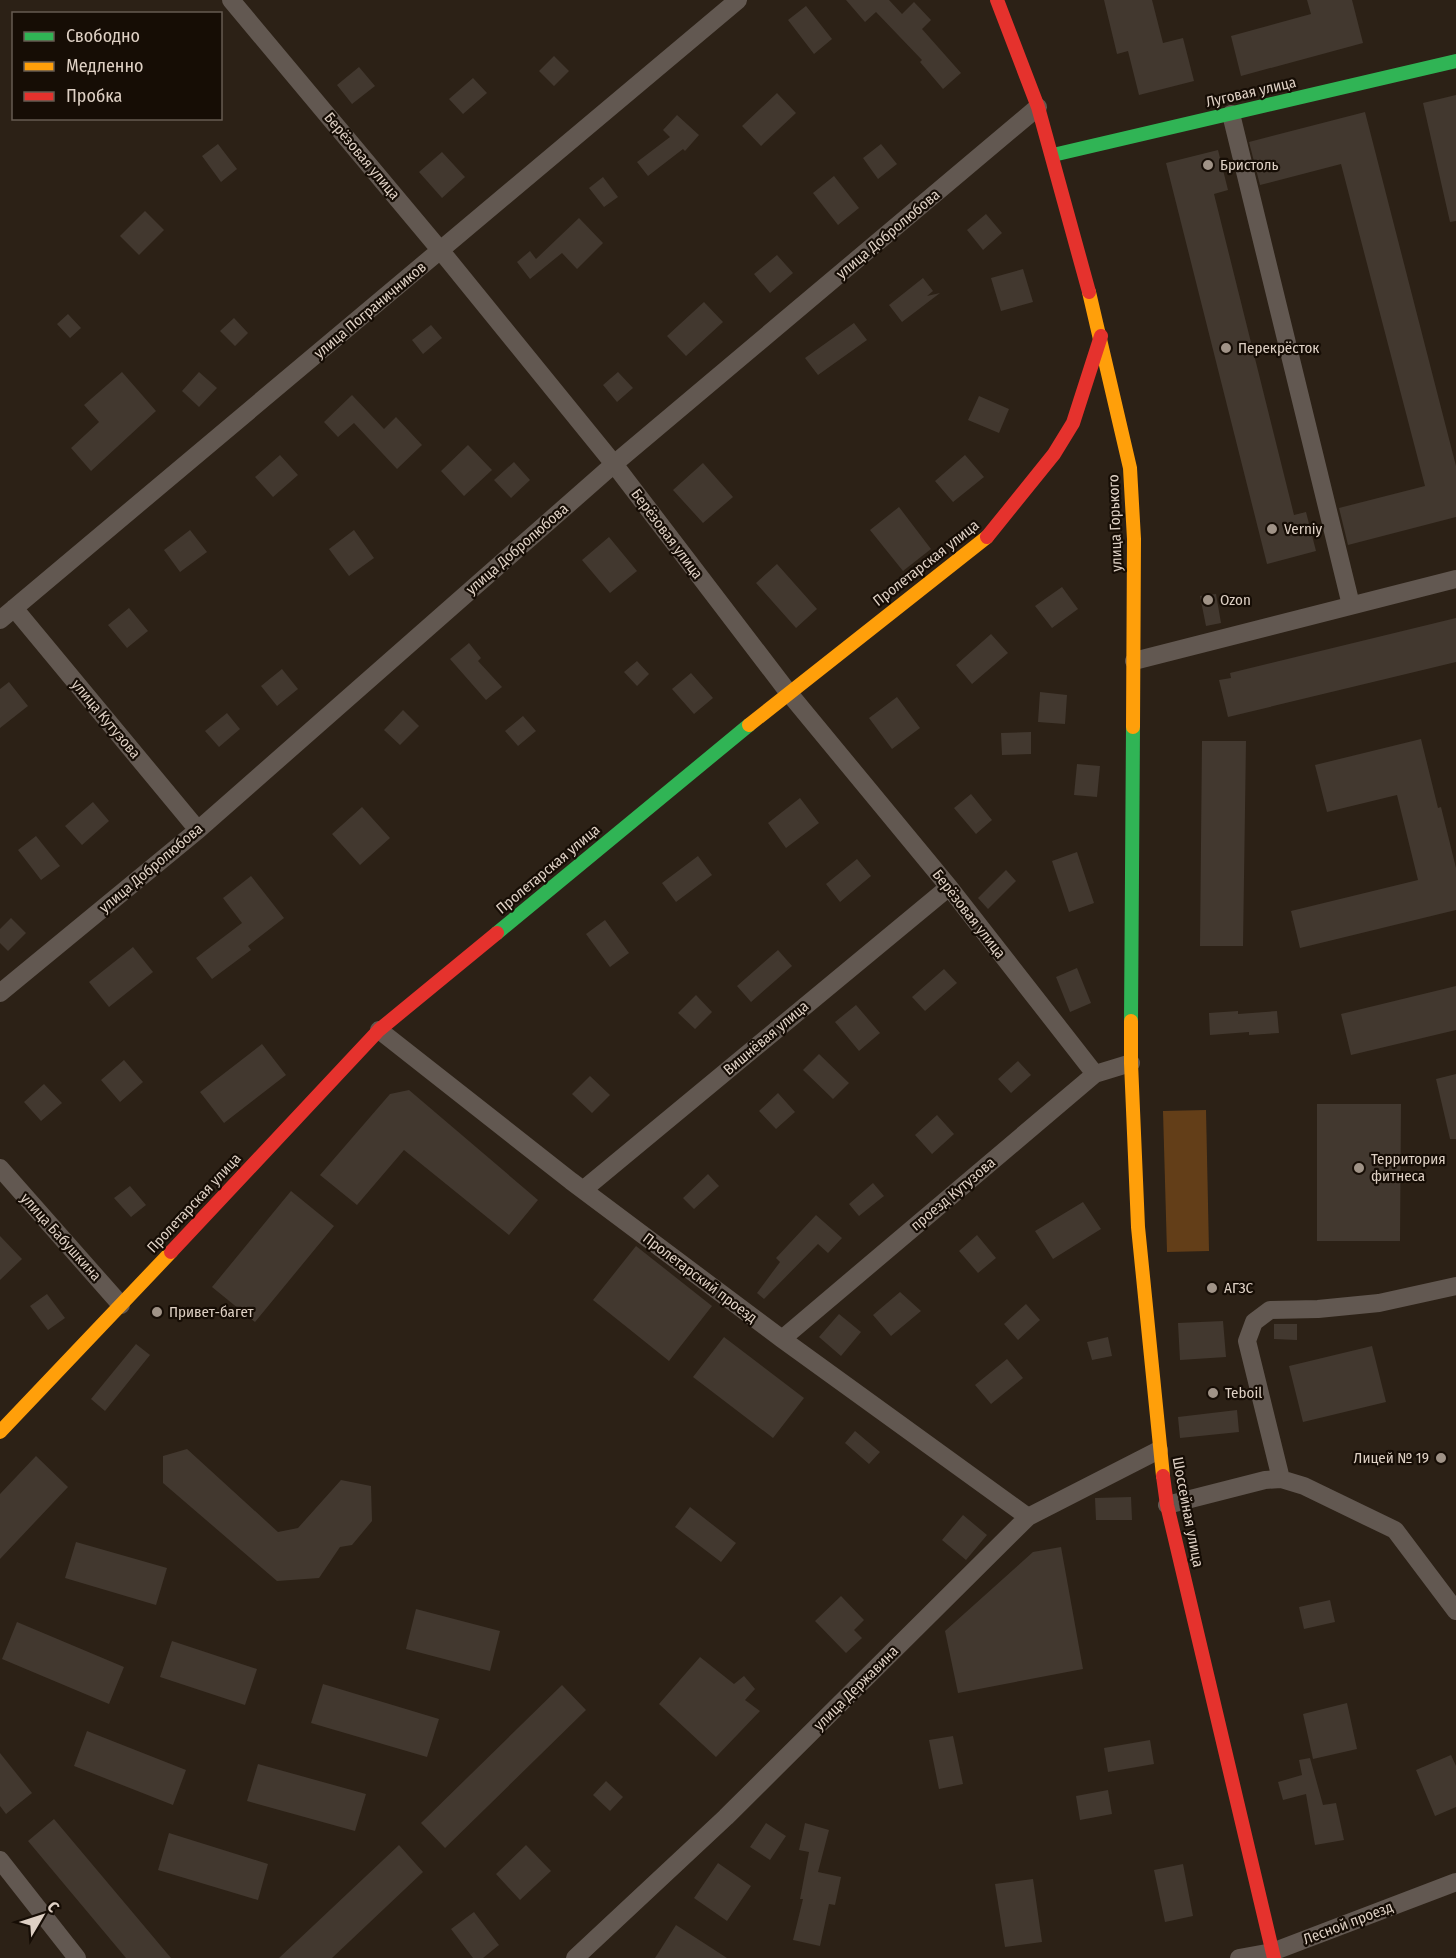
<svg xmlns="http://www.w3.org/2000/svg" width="1456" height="1958" font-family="'Fira Sans Condensed',sans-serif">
	<rect width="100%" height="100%" fill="#2c2116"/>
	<path fill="#633e18" d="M1206,1110L1209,1251L1167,1252L1163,1111Z"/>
	<path fill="#42382f" d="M846,0H889L902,14L914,2L931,20L922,29L961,73L943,89L920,62L922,60L876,12L865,22Z
		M1104,0H1152L1163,43L1183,38L1194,81L1139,95L1128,51L1117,54Z
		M1307,0H1352L1363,43L1241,76L1231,36L1311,14Z
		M806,6L832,39L814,54L788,20Z
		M554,56L569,71L554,86L539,71Z
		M359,67L375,86L352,104L337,85Z
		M473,78L487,93L463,114L449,99Z
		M777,93L796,113L761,146L742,126Z
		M1456,95V221L1450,222L1423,103Z
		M1365,112L1456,466V517L1348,545L1339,508L1425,486L1341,164L1260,185L1249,142Z
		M677,115L699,135L685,151L683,149L648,176L637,162L670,137L663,130Z
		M218,144L237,169L221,182L202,156Z
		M881,144L897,164L878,179L863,158Z
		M1218,150L1228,190L1214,194L1294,515L1306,512L1316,551L1267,564L1166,163Z
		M442,152L465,177L442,198L419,172Z
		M834,176L859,208L838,225L813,193Z
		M603,177L618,197L604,207L589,188Z
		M145,211L164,230L139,255L120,236Z
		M986,214L1002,233L983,250L967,230Z
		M579,218L603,243L577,269L562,253L530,279L517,262L530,251L536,259Z
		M777,255L793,273L770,293L754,274Z
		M1023,269L1033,302L1001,311L991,278Z
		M923,278L933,291L927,296L940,293L902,322L889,305Z
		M704,302L723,322L686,356L667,336Z
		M68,314L81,328L70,338L57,324Z
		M234,318L248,333L235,346L220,331Z
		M854,323L867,340L818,375L805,358Z
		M431,325L442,338L423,354L412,340Z
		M122,372L156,411L91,471L71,448L99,422L84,405Z
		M199,372L217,388L199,407L182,391Z
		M618,372L633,388L617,402L603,385Z
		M352,395L384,429L396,417L422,445L397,469L354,423L338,437L324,422Z
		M979,396L1009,409L999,433L968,420Z
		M468,445L492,470L464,496L441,471Z
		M280,455L298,475L273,497L255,477Z
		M965,455L984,477L953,502L935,481Z
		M514,462L530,480L511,498L494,480Z
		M703,463L733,497L703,523L673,490Z
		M899,507L931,549L903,571L870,530Z
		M190,530L207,552L180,572L164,550Z
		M354,530L374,558L349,576L329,549Z
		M609,537L637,571L610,593L582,560Z
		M777,564L817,609L796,628L756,583Z
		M1062,587L1078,609L1052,628L1035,606Z
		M1216,594L1221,623L1206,626L1200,596Z
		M129,608L148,631L127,648L108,625Z
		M1456,618V662L1228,717L1219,680L1231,678L1230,673Z
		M991,634L1008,653L972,684L956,665Z
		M469,643L481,658L478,661L502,687L486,700L450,659Z
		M637,661L649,674L637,686L624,672Z
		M282,669L298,689L277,706L261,686Z
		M691,673L713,698L694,714L672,689Z
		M9,682L28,706L0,728V689Z
		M1040,692L1067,695L1065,724L1038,722Z
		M897,697L920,728L892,749L869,718Z
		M403,710L419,726L400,745L384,730Z
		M227,713L240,729L219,747L205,731Z
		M523,716L536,731L518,746L505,731Z
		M1031,732V754L1002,755L1001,733Z
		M1421,739L1438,808L1441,807L1456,868V910L1300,948L1291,911L1418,880L1397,795L1327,812L1315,765Z
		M1202,741H1246L1243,946H1200Z
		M1077,764L1100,766L1097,797L1074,795Z
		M971,794L992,820L976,834L954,808Z
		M800,798L819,823L786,848L768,823Z
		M93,802L109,821L82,845L65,826Z
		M362,807L390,838L360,865L332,834Z
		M36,836L60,866L41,880L18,850Z
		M1077,852L1094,903L1069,912L1052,861Z
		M698,856L712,875L676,902L662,883Z
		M857,859L871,876L840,902L826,884Z
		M1006,870L1016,881L988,909L978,898Z
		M251,876L284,918L248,946L251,950L212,979L196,958L242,923L223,898Z
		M11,918L26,933L8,951L0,943V929Z
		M605,920L629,953L610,967L586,934Z
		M133,947L153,972L109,1007L89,982Z
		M778,950L792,966L751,1002L737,986Z
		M1077,968L1091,1003L1070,1012L1056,977Z
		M944,969L957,983L925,1011L912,997Z
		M1456,986V1030L1351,1055L1341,1014Z
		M696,995L712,1012L695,1029L678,1013Z
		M856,1005L880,1033L859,1051L835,1022Z
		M1238,1011V1014L1277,1011L1279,1033L1249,1035V1032L1210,1035L1209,1013Z
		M262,1044L286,1075L224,1123L200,1092Z
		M819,1054L849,1083L833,1099L803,1070Z
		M124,1060L143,1082L120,1102L101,1080Z
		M1018,1061L1031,1075L1011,1093L998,1079Z
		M1456,1074V1139H1450L1436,1079Z
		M590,1076L610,1095L592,1113L572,1094Z
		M44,1084L62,1103L41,1121L24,1102Z
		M409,1090L538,1200L509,1235L404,1150L357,1205L320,1175L390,1094Z
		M778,1093L795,1112L776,1129L759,1111Z
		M1317,1104H1401L1400,1241H1317Z
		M937,1115L954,1134L932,1154L915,1135Z
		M708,1174L719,1186L694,1209L683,1198Z
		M873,1183L884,1196L859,1216L849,1204Z
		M130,1186L146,1205L131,1217L114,1198Z
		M291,1191L334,1226L255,1322L212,1287Z
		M1083,1202L1101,1229L1053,1259L1035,1231Z
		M816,1215L842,1238L828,1253L818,1244L764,1299L757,1293L780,1262L776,1258Z
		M977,1235L996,1258L978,1273L959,1251Z
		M0,1236L22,1259L0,1280Z
		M636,1246L712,1306L669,1361L593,1300Z
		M900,1292L921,1311L891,1336L873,1315Z
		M47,1294L65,1318L48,1330L30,1306Z
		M1026,1304L1040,1320L1018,1340L1004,1324Z
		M839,1314L861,1332L841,1356L819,1337Z
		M1223,1321L1226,1357L1180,1360L1178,1323Z
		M1274,1324H1297V1340L1274,1339Z
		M724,1337L804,1398L773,1438L693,1377Z
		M1108,1337L1112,1356L1092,1360L1087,1342Z
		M136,1344L150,1355L105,1411L91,1399Z
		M1372,1346L1386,1402L1303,1422L1289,1366Z
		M1007,1359L1023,1378L991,1404L975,1385Z
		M1237,1410L1239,1432L1180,1438L1178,1417Z
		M855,1431L880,1452L869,1464L845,1443Z
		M187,1449L278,1532L298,1528L341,1480L371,1486L372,1521L352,1545L340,1547L319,1578L277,1581L163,1483V1456Z
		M36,1456L68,1487L0,1559V1494Z
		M1131,1497L1132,1520H1096L1095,1498Z
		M690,1507L736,1543L721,1562L675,1527Z
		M963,1515L987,1535L966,1560L942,1540Z
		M76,1542L167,1568L156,1605L65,1578Z
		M1061,1547L1083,1669L958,1693L945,1631L1033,1552Z
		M841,1596L864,1620L854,1630L862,1638L846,1653L815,1621Z
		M1330,1600L1335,1622L1304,1629L1299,1607Z
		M416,1609L500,1631L490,1671L406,1649Z
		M17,1622L124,1667L109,1704L2,1659Z
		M172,1641L257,1669L245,1705L160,1677Z
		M700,1657L734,1684L744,1676L755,1689L745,1700L760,1711L716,1757L659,1704Z
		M323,1684L439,1719L427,1757L311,1723Z
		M562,1685L586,1710L445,1848L421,1823Z
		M1347,1703L1357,1749L1313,1759L1303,1714Z
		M87,1731L186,1770L173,1805L74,1766Z
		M953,1736L963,1784L939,1789L929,1740Z
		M1150,1740L1154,1764L1108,1772L1104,1748Z
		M0,1753L32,1793L6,1814L0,1806Z
		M1451,1755L1456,1766V1807L1435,1816L1416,1770Z
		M1310,1758L1323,1805L1336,1803L1344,1840L1315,1845L1306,1794L1283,1800L1278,1782L1302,1775L1299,1760Z
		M258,1764L366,1794L355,1831L247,1801Z
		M606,1781L623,1797L610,1811L593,1795Z
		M1108,1790L1112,1814L1080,1820L1076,1796Z
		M54,1819L171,1958H126L28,1841Z
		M766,1823L786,1836L770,1860L750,1847Z
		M805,1823L829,1830L818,1872L841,1877L835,1905L829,1904L820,1946L793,1940L803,1899H800L809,1852L799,1850Z
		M169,1833L268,1864L258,1900L158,1870Z
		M399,1845L423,1872L332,1958H279Z
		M526,1845L551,1871L520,1900L496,1874Z
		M718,1863L751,1886L727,1921L694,1898Z
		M1183,1864L1193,1916L1165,1922L1154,1870Z
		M1033,1879L1042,1942L1005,1947L995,1884Z
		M474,1912L499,1945L483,1958H473L451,1929Z
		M676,1925L727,1958H655Z"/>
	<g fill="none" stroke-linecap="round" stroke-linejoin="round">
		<path stroke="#625851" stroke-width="18" d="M231,0L441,251L614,464L788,692L949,887L1095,1074
			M1231,114L1351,605
			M14,608L198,830
			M0,620L738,0
			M1134,661L1456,579
			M0,993L198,830L614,464L1038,107
			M379,1030L571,1181L782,1339L1028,1517
			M0,1168L121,1305
			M583,1190L949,887
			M782,1339L1095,1074L1131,1063
			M1281,1479L1247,1341L1254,1322L1270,1310L1318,1309L1379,1303L1456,1286
			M1167,1505L1265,1480L1281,1479L1304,1486L1395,1530L1456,1611
			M0,1860L77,1958
			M575,1958L726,1817L1028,1517L1159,1450
			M1239,1958L1272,1952L1456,1882"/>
		<path stroke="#30b455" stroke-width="14" d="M1053,155L1456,61
			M497,933L749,725
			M1131,1021L1133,727"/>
		<path stroke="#ff9f0a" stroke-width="14" d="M1089,292L1130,468L1134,539L1133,727
			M749,725L987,537
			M1131,1021V1063L1138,1227L1163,1476
			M0,1432L171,1252"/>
		<path stroke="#e5322d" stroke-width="14" d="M997,0L1038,107L1089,292
			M987,537L1054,454L1073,423L1101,336
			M171,1252L379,1030L497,933
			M1163,1476L1167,1505L1274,1958"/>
	</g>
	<g fill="#a09387" stroke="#160d05" stroke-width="2">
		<circle cx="1208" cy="165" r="6"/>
		<circle cx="1226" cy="348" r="6"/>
		<circle cx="1272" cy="529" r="6"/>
		<circle cx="1208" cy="600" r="6"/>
		<circle cx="1359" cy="1168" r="6"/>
		<circle cx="1212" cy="1288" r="6"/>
		<circle cx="157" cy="1312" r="6"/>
		<circle cx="1213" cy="1393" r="6"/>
		<circle cx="1441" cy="1458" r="6"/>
	</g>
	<g text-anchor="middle" stroke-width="4.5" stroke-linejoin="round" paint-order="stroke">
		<g font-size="15" fill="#ded0c4" stroke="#160d05">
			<text transform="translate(1251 92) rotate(-13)" y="5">Луговая улица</text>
			<text transform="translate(362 156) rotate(50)" y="5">Берёзовая улица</text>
			<text transform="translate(888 234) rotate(-40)" y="5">улица Добролюбова</text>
			<text transform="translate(370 310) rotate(-40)" y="5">улица Пограничников</text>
			<text transform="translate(1115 523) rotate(-92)" y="5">улица Горького</text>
			<text transform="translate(667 534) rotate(53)" y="5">Берёзовая улица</text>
			<text transform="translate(517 549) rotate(-41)" y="5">улица Добролюбова</text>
			<text transform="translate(926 563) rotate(-38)" y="5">Пролетарская улица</text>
			<text transform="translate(106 719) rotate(50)" y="5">улица Кутузова</text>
			<text transform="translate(151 868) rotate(-40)" y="5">улица Добролюбова</text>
			<text transform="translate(548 869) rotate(-40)" y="5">Пролетарская улица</text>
			<text transform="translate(969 914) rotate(52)" y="5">Берёзовая улица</text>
			<text transform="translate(766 1038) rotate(-40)" y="5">Вишнёвая улица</text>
			<text transform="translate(953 1194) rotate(-40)" y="5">проезд Кутузова</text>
			<text transform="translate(194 1203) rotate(-47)" y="5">Пролетарская улица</text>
			<text transform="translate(61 1237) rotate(48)" y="5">улица Бабушкина</text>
			<text transform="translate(700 1278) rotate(37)" y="5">Пролетарский проезд</text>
			<text transform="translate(1188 1512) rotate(79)" y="5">Шоссейная улица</text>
			<text transform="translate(856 1688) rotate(-45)" y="5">улица Державина</text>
			<text transform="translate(1348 1923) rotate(-21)" y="5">Лесной проезд</text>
		</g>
		<g font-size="15" fill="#ded0c4" stroke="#160d05" text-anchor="start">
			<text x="1220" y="170">Бристоль</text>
			<text x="1238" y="353">Перекрёсток</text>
			<text x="1284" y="534">Verniy</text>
			<text x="1220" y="605">Ozon</text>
			<text x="1371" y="1164">Территория<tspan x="1371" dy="17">фитнеса</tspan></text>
			<text x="1224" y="1293">АГЗС</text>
			<text x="169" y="1317">Привет-багет</text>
			<text x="1225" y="1398">Teboil</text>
			<text x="1429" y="1463" text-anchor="end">Лицей № 19</text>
		</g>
	</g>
	<rect x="12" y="12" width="210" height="108" fill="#160d05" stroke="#665b51" stroke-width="1.5"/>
	<rect x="24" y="32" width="30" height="9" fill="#30b455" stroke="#665b51" stroke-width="1.5"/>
	<text x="66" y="42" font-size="18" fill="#ded0c4">Свободно</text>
	<rect x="24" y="62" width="30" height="9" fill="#ff9f0a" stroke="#665b51" stroke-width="1.5"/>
	<text x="66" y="72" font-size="18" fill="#ded0c4">Медленно</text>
	<rect x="24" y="92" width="30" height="9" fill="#e5322d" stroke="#665b51" stroke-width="1.5"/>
	<text x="66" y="102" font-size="18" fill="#ded0c4">Пробка</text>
	<g transform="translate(42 1916) rotate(51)" stroke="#160d05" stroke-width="4.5" paint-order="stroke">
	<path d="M0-4.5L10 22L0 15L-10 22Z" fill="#ded0c4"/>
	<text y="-9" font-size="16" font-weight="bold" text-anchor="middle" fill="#ded0c4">С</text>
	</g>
</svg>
